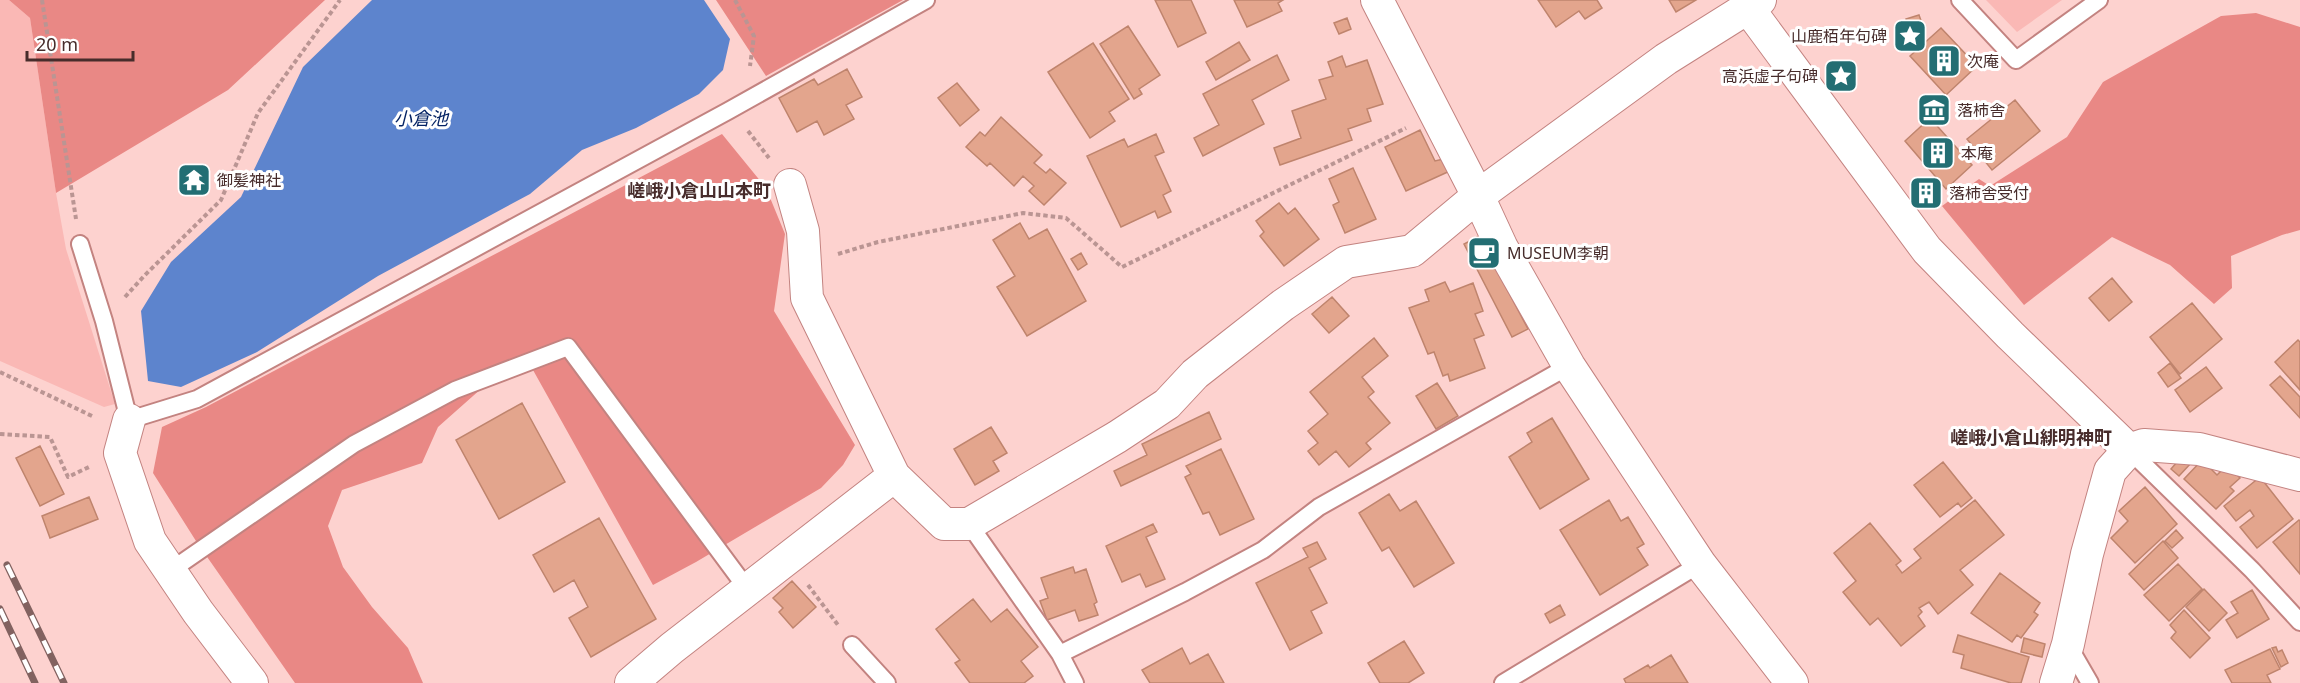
<svg xmlns="http://www.w3.org/2000/svg" width="2300" height="683" font-family="'Noto Sans','Noto Sans JP',sans-serif">
	<rect width="100%" height="100%" fill="#fdd2cf"/>
	<path fill="#fab8b5" d="M0,0H9L30,18L56,193L66,249L115,404L104,407L0,361Z
		M1986,0H2062L2017,32Z"/>
	<path fill="#e98885" d="M9,0H325L228,90L56,193L30,18Z
		M716,0H903L766,76Z
		M2256,13L2300,27V230L2282,235L2231,256L2232,288L2214,304L2170,265L2112,237L2024,305L1942,206L1979,179L1990,186L2067,137L2103,82L2221,16Z
		M722,134L766,188L785,234L774,311L855,445L843,465L821,488L696,562L653,585L533,370L482,388L438,427L422,463L342,490L328,526L343,567L372,607L408,648L423,683H295L196,541L153,473L162,427L206,407Z"/>
	<path fill="#5d84cd" d="M372,0H704L730,39L723,70L699,94L636,128L582,150L530,194L378,276L257,352L181,387L148,381L141,311L171,262L241,197L303,67Z"/>
	<path fill="#e3a58d" stroke="#bf846d" stroke-width="1.5" d="M1155,0H1191L1206,33L1178,47Z
		M1234,0H1283L1278,3L1282,11L1247,27Z
		M1538,0H1597L1602,8L1585,19L1579,11L1556,27Z
		M1669,0H1696L1676,12Z
		M1919,15L1924,29L1911,34L1906,19Z
		M1347,18L1351,29L1339,34L1334,23Z
		M1128,26L1160,75L1139,89L1142,94L1134,99L1100,44Z
		M1941,28L1977,66L1946,95L1910,56Z
		M1239,42L1250,60L1216,80L1206,62Z
		M1093,43L1129,99L1109,112L1115,121L1090,138L1048,72Z
		M1277,55L1289,80L1252,100L1264,124L1203,156L1194,138L1219,125L1203,94Z
		M1342,56L1346,67L1367,60L1383,104L1367,109L1371,121L1348,129L1352,140L1280,165L1274,148L1301,138L1292,111L1326,99L1319,80L1333,76L1328,62Z
		M847,69L862,97L846,105L854,119L824,135L817,121L797,132L779,98L814,79L818,85Z
		M957,83L979,110L960,126L938,98Z
		M2015,100L2040,131L1992,170L1967,139Z
		M1001,117L1042,155L1034,163L1046,173L1050,169L1066,183L1044,205L1029,191L1034,186L1023,176L1014,186L990,163L987,166L966,147L980,132L985,136Z
		M1930,118L1972,165L1946,189L1905,141Z
		M1420,130L1435,161L1448,158L1452,170L1406,191L1385,147Z
		M1156,134L1164,152L1155,156L1171,191L1163,195L1171,212L1158,218L1155,211L1121,227L1087,156L1124,139L1128,147Z
		M1353,168L1376,219L1345,233L1333,205L1339,202L1329,179Z
		M1931,183L1938,191L1920,204L1913,195Z
		M1279,203L1288,214L1295,208L1319,239L1284,266L1260,236L1264,232L1256,221Z
		M1020,223L1029,239L1047,229L1086,301L1027,336L997,287L1015,276L993,240Z
		M1479,236L1528,329L1512,337L1464,244Z
		M1081,253L1087,264L1078,270L1071,259Z
		M2112,278L2132,302L2109,321L2089,298Z
		M1445,282L1450,292L1473,283L1483,311L1475,314L1484,335L1474,339L1485,368L1450,381L1448,374L1443,376L1434,352L1428,354L1409,308L1429,301L1425,290Z
		M1332,297L1349,316L1329,333L1312,314Z
		M2192,303L2222,339L2180,374L2150,337Z
		M1374,338L1388,356L1362,377L1374,392L1368,397L1390,423L1366,443L1371,449L1349,467L1336,451L1319,465L1308,451L1318,443L1308,431L1328,414L1310,392Z
		M2298,340L2300,342V390L2275,362Z
		M2170,363L2181,378L2168,387L2158,373Z
		M2206,367L2222,388L2190,412L2175,390Z
		M2280,376L2300,397V418L2270,385Z
		M1437,383L1458,416L1436,429L1416,396Z
		M522,403L565,482L499,519L456,440Z
		M1209,412L1221,439L1121,486L1114,471L1147,455L1142,444Z
		M1552,418L1589,479L1540,509L1509,457L1532,442L1527,433Z
		M991,427L1007,453L993,461L999,471L975,485L954,449Z
		M40,446L64,494L40,506L16,458Z
		M1221,449L1254,519L1220,535L1209,512L1203,514L1185,477L1191,474L1186,466Z
		M2184,454L2192,462L2179,476L2171,469Z
		M2202,460L2217,475L2227,465L2240,478L2230,487L2234,491L2216,509L2184,479Z
		M1943,462L1972,498L1961,507L1958,503L1940,517L1914,485Z
		M2260,477L2293,519L2257,548L2240,527L2254,516L2250,510L2236,521L2224,506Z
		M2145,487L2177,524L2135,563L2111,538L2128,521L2119,511Z
		M1389,494L1400,511L1416,501L1454,563L1414,587L1389,547L1382,551L1359,513Z
		M89,497L98,519L50,538L42,516Z
		M1609,500L1621,521L1628,517L1644,544L1637,548L1648,565L1600,595L1560,530Z
		M1975,500L2004,535L1960,570L1973,585L1938,614L1929,602L1919,608L1922,612L1918,616L1925,626L1901,646L1878,618L1870,625L1843,592L1856,581L1834,553L1870,523L1901,561L1896,565L1902,573L1921,558L1914,549Z
		M599,518L656,619L591,657L569,618L588,607L574,580L554,592L533,555Z
		M2299,520L2300,521V574L2273,542Z
		M1153,524L1157,532L1146,537L1165,579L1146,587L1140,574L1122,582L1106,546Z
		M2176,530L2183,538L2172,548L2165,541Z
		M2163,541L2178,558L2144,590L2129,574Z
		M1317,542L1326,559L1309,568L1327,603L1311,611L1322,633L1290,650L1256,583L1308,557L1303,548Z
		M2178,564L2202,589L2169,621L2144,595Z
		M1073,567L1075,573L1086,569L1097,602L1094,604L1098,615L1079,621L1075,610L1047,620L1040,601L1048,598L1041,578Z
		M2000,573L2040,603L2034,612L2038,615L2021,638L2017,635L2012,642L1971,613Z
		M792,581L816,607L793,628L779,612L783,608L773,598Z
		M2204,589L2227,613L2209,631L2186,607Z
		M2252,590L2269,619L2237,638L2226,620L2238,613L2231,602Z
		M973,599L991,622L1007,609L1038,647L1021,661L1033,676L1024,683H970L955,663L960,660L936,629Z
		M1560,605L1565,615L1550,623L1545,614Z
		M2184,610L2210,638L2190,658L2171,638L2176,632L2170,625Z
		M1958,635L2029,657L2021,683H2011L1961,668L1964,655L1953,652Z
		M2024,638L2045,644L2042,657L2021,652Z
		M1404,641L1424,673L1408,683H1380L1368,663Z
		M2276,647L2278,652L2282,650L2288,663L2281,667L2272,648Z
		M1182,648L1190,664L1208,654L1224,683H1150L1142,670Z
		M2270,649L2280,669L2267,675L2271,683H2232L2225,670Z
		M1671,655L1688,683H1626L1624,679L1648,665L1650,668Z"/>
	<g fill="none" stroke-linecap="round" stroke-linejoin="round">
		<defs>
			<path id="lane" d="M1960,0L2016,60L2099,0
				M80,244L104,321L129,420L197,399L728,111L926,0
				M2129,450L2252,570L2300,622
				M969,524L1060,654L1075,683
				M170,571L354,444L455,390L568,347L748,590
				M852,645L887,683
				M2068,645L2090,683
				M1060,654L1185,592L1263,550L1319,507L1569,366
				M1503,683L1700,564"/>
			<path id="street" d="M1377,0L1478,196L1502,248L1569,366L1700,564L1792,683
				M1748,8L1927,250L2010,335L2129,450
				M790,185L803,231L807,298L894,476L944,524H969L1117,437L1167,404L1195,374L1283,305L1346,262L1412,251L1478,196L1666,59L1760,0
				M129,420L120,453L150,541L198,612L252,683
				M631,683L672,648L894,476
				M2056,683L2068,644L2087,554L2110,471L2129,450L2144,445L2199,449L2300,475"/>
		</defs>
		<use href="#lane" stroke="#c38380" stroke-width="20"/>
		<use href="#street" stroke="#c38380" stroke-width="34"/>
		<path stroke="#ba9593" stroke-width="4" stroke-dasharray="4.5 3" stroke-linecap="butt" d="M42,0L76,219
			M735,0L754,36L750,66
			M748,131L769,158
			M838,254L878,242L1023,213L1066,218L1122,267L1406,128
			M125,297L144,276L221,200L258,113L340,0
			M0,372L94,417
			M0,434L50,437L68,477L89,467
			M808,585L838,625"/>
		<use href="#lane" stroke="#fff" stroke-width="16"/>
		<use href="#street" stroke="#fff" stroke-width="32"/>
		<defs>
			<path id="rail" d="M7,565L64,683
				M0,609L35,683"/>
		</defs>
		<use href="#rail" stroke="#826260" stroke-width="7"/>
		<use href="#rail" stroke="#fff" stroke-width="4.5" stroke-dasharray="14" stroke-linecap="butt"/>
	</g>
	<defs>
		<symbol id="sight-square" viewBox="-11 -11 22 22"><rect x="-9" y="-9" width="18" height="18" rx="4" fill="#236e73" stroke="#fff"/><path d="M0-6L1.8-2.2L6-1.7L2.9 1.2L3.7 5.4L0 3.3L-3.7 5.4L-2.9 1.2L-6-1.7L-1.8-2.2Z" fill="#fff"/></symbol>
		<symbol id="building-square" viewBox="-11 -11 22 22"><rect x="-9" y="-9" width="18" height="18" rx="4" fill="#236e73" stroke="#fff"/><path d="M-4-6H4V6H1V3H-1V6H-4ZM-2.5-4.3h1.7v1.8h-1.7ZM.8-4.3h1.7v1.8H.8ZM-2.5-1h1.7V.8h-1.7ZM.8-1h1.7V.8H.8Z" fill="#fff"/></symbol>
		<symbol id="museum-square" viewBox="-11 -11 22 22"><rect x="-9" y="-9" width="18" height="18" rx="4" fill="#236e73" stroke="#fff"/><path d="M0-6L6-3V-2H-6V-3ZM-5-1h2V3h-2ZM-1-1h2V3h-2ZM3-1h2V3H3ZM-6 4H6V6H-6Z" fill="#fff"/></symbol>
		<symbol id="temple-square" viewBox="-11 -11 22 22"><rect x="-9" y="-9" width="18" height="18" rx="4" fill="#236e73" stroke="#fff"/><path d="M0-6L5-2H3V0L6.5 2.5H4V6H1.5V3h-3V6H-4V2.5H-6.5L-3 0V-2H-5Z" fill="#fff"/></symbol>
		<symbol id="cafe-square" viewBox="-11 -11 22 22"><rect x="-9" y="-9" width="18" height="18" rx="4" fill="#236e73" stroke="#fff"/><path d="M-5.5-4.5H6V0H3Q3 3.5 0 3.5H-2.5Q-5.5 3.5-5.5 0ZM3-3.2v2h1.7v-2ZM-6 4.5H4V6H-6Z" fill="#fff"/></symbol>
	</defs>
	<g fill-rule="evenodd">
		<use href="#sight-square" x="1891" y="17" width="38" height="38"/>
		<use href="#building-square" x="1925" y="42" width="38" height="38"/>
		<use href="#sight-square" x="1822" y="57" width="38" height="38"/>
		<use href="#museum-square" x="1915" y="91" width="38" height="38"/>
		<use href="#building-square" x="1919" y="134" width="38" height="38"/>
		<use href="#temple-square" x="175" y="161" width="38" height="38"/>
		<use href="#building-square" x="1907" y="174" width="38" height="38"/>
		<use href="#cafe-square" x="1465" y="234" width="38" height="38"/>
	</g>
	<g text-anchor="middle" stroke-width="6" stroke-linejoin="round" paint-order="stroke">
		<g font-size="16" fill="#472c2b" stroke="#fff" text-anchor="start">
			<text x="1887" y="42" text-anchor="end">⼭⿅栢年句碑</text>
			<text x="1967" y="67">次庵</text>
			<text x="1818" y="82" text-anchor="end">⾼浜虚⼦句碑</text>
			<text x="1957" y="116">落柿舎</text>
			<text x="1961" y="159">本庵</text>
			<text x="217" y="186">御髪神社</text>
			<text x="1949" y="199">落柿舎受付</text>
			<text x="1507" y="259">MUSEUM李朝</text>
		</g>
		<g font-size="18" font-style="italic" fill="#042364" stroke="#fff">
			<text x="421" y="125">小倉池</text>
		</g>
		<g font-size="18" font-weight="bold" fill="#472c2b" stroke="#fff">
			<text x="699" y="197">嵯峨小倉山山本町</text>
			<text x="2031" y="444">嵯峨小倉山緋明神町</text>
		</g>
	</g>
	<path d="M27 51v9h106v-9" fill="none" stroke="#472c2b" stroke-width="3"/>
	<text x="36" y="51" font-size="18" fill="#472c2b" stroke="#ffffff" stroke-width="4.5" paint-order="stroke">20 m</text>
</svg>
